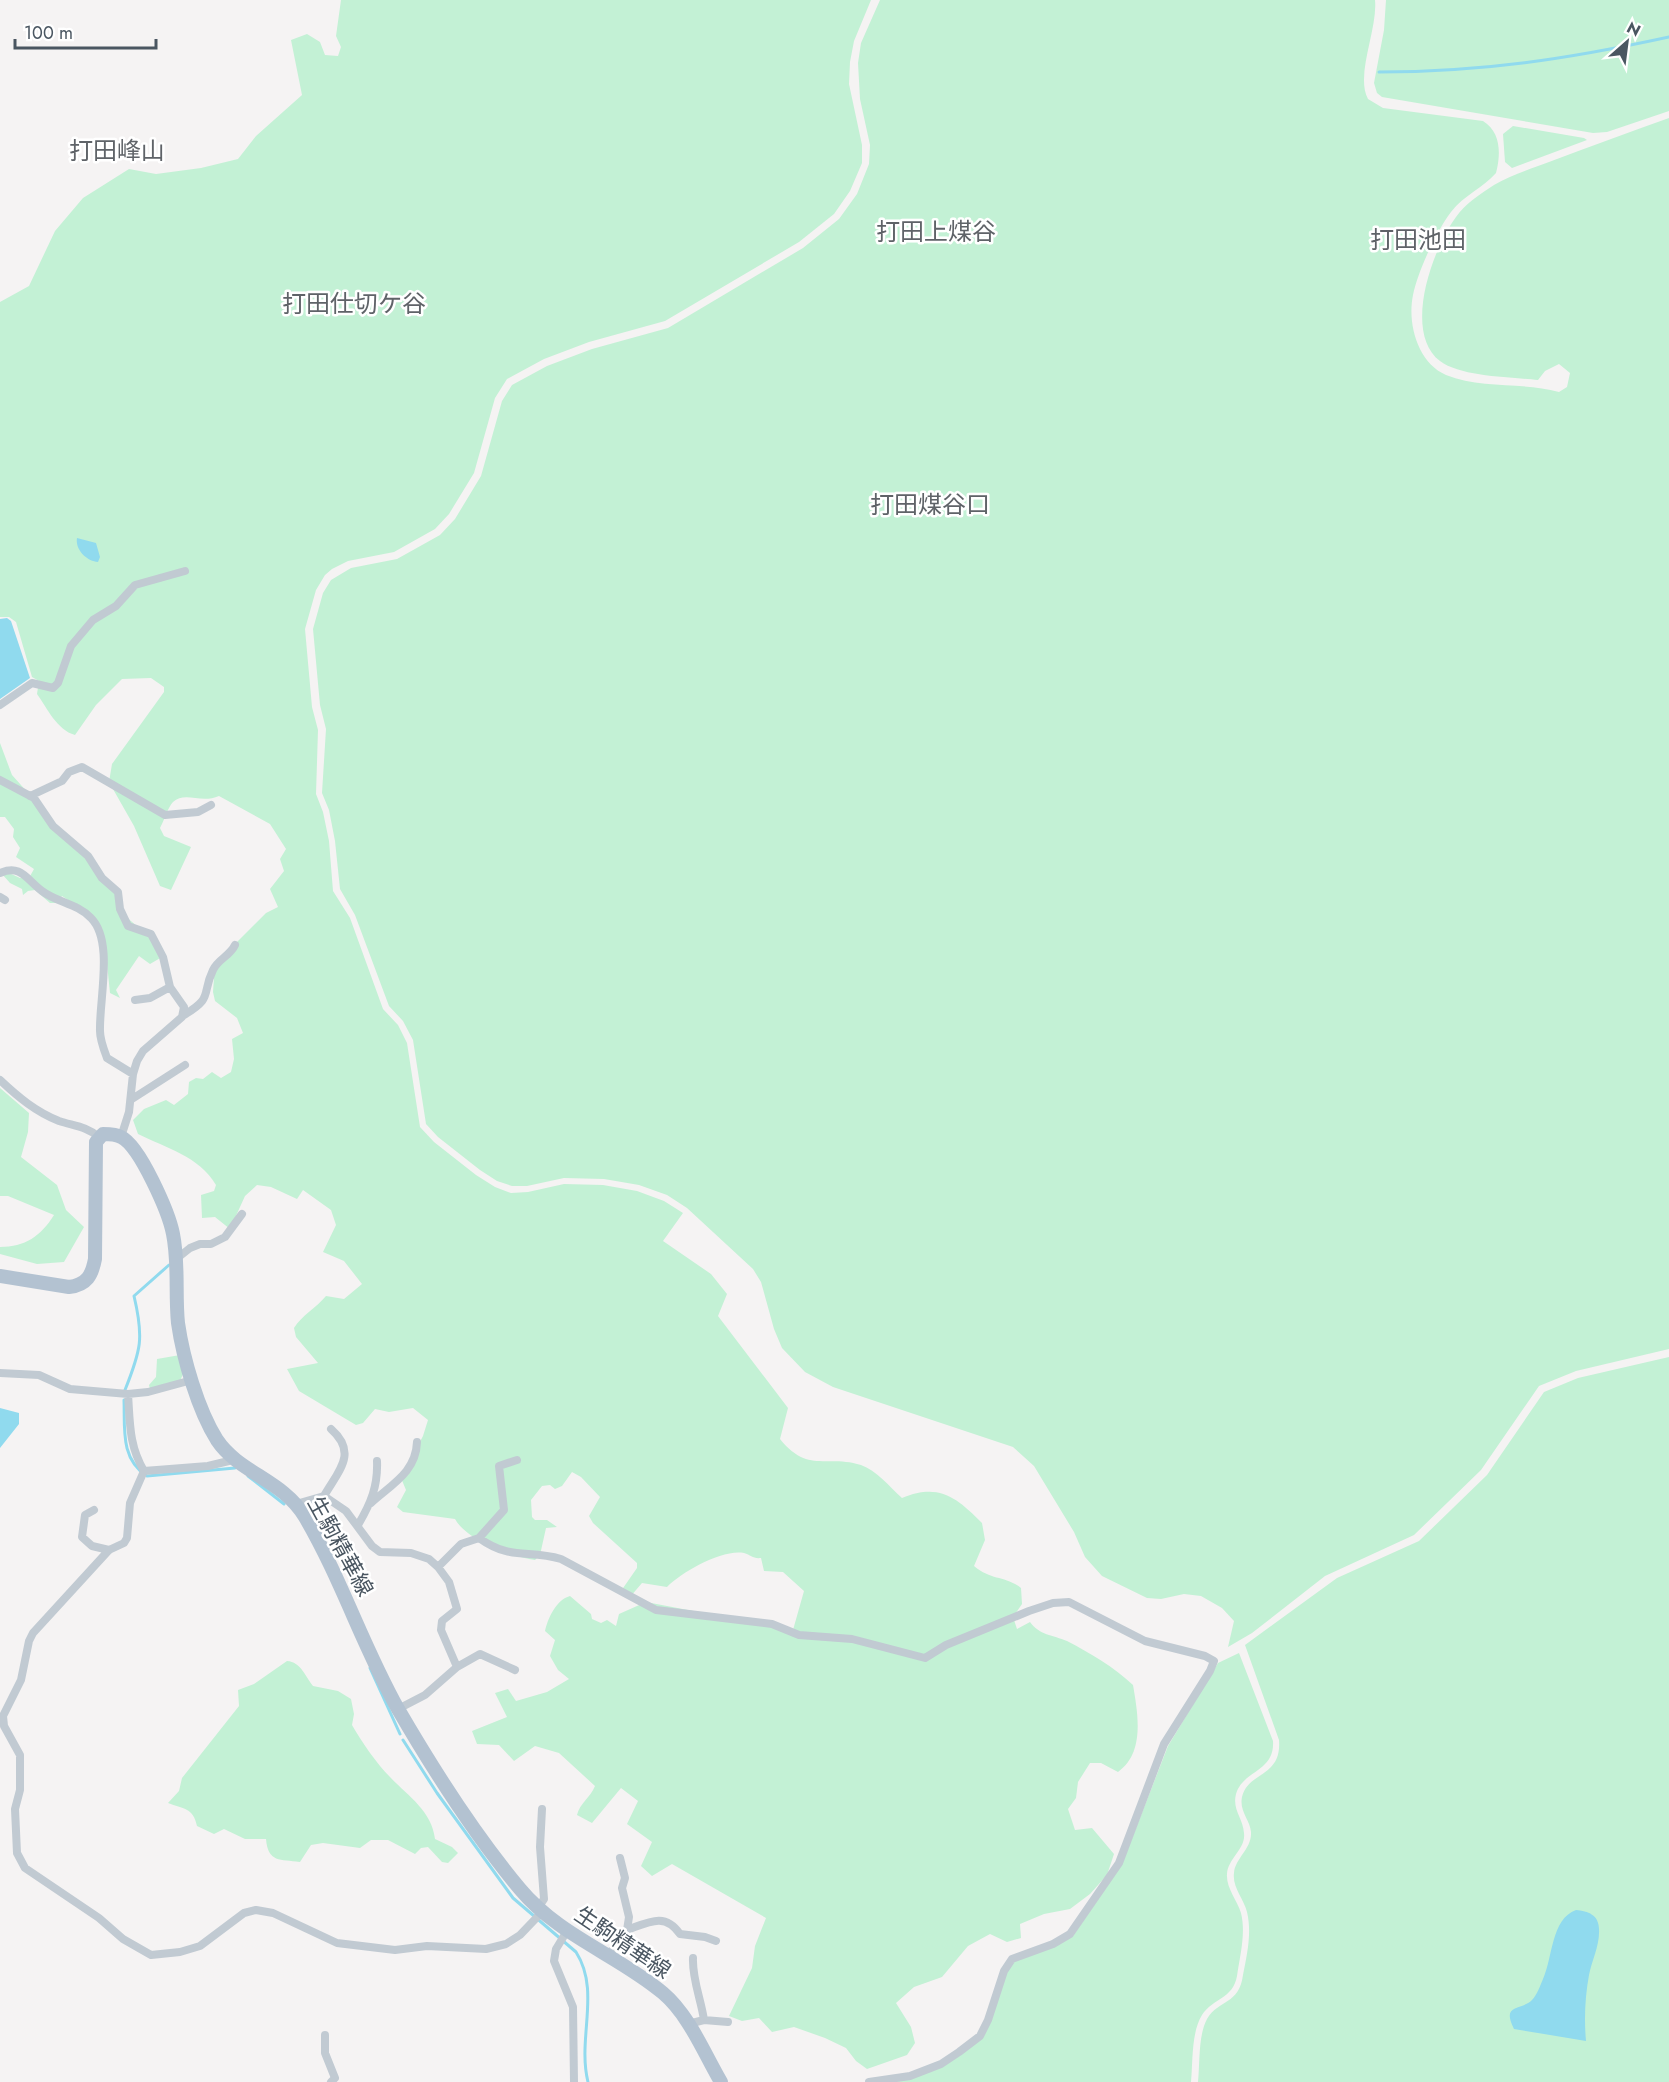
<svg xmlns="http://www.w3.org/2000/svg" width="1669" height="2082" font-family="Jost,'Noto Sans JP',sans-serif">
	<rect width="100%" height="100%" fill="#f5f3f3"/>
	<path fill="#c3f1d5" d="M341,0H871L854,41L850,62L849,84L862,145V163L850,191L834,214L799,242L665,321L589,342L544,359L507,379L495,398L474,473L449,514L435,529L394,552L348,561L332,569L325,575L316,590L305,629L312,707L318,730L316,794L323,812L329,841L333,891L350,918L383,1009L398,1025L407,1043L420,1127L434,1142L476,1175L495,1187L511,1193L528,1192L564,1184L603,1185L637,1191L664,1201L683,1213L663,1241L711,1274L727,1294L718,1316L788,1408L780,1439C808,1474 827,1454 861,1465C876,1470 890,1487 902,1498C939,1483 956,1497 982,1523L985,1540L974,1566C992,1581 1004,1575 1021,1588L1022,1604L1013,1617L1017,1629L1030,1622C1039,1635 1053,1635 1067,1641C1090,1653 1114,1667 1133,1685C1138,1714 1145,1753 1118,1772L1101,1763H1090L1078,1782L1076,1798L1068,1809L1075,1830L1092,1828L1114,1854L1107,1875L1090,1894L1070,1909L1044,1914L1020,1924L1021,1938L1007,1942L990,1934L968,1946L942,1977L914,1987L896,2003L911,2027L915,2043L907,2055L867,2069L856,2061L846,2048L825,2038L794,2027L772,2032L759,2018L742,2021L729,2016L752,1968L755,1946L766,1918L672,1864L652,1876L641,1866L652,1842L627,1824L638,1801L621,1788L592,1823L577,1815C580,1803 590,1798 595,1786L559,1753L535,1746L514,1761L499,1745L477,1744L472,1731L507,1717L495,1693L508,1689L516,1701L547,1692L569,1679L558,1670L550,1656L555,1640L545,1631C548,1618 556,1600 570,1596L591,1614L592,1619L601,1623L607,1620L616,1626L619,1614L646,1602L793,1630L804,1591L783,1572L764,1571L761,1558C753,1559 751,1555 744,1553C722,1549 682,1572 667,1587L642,1583L630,1597L621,1591L637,1568V1563L593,1523L589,1516L600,1497L581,1477L572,1472L562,1486L555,1489L550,1485L542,1486L531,1500L532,1517L535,1520H547L557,1527L546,1528L540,1555L535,1560C513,1557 466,1540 455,1519L403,1512L397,1507L406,1490L401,1478L423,1436L428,1420L413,1408L389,1412L375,1409L363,1423L356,1425L299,1391L287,1369L318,1363L296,1337L294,1328C301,1316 316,1308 326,1296L344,1299L362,1284L344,1261L323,1252L336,1225L331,1210L303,1190L297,1199L271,1187L257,1185L245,1196L230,1229L215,1217L202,1218L201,1195L214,1191L216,1185C199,1156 166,1148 138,1134L133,1120L144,1109L166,1100L174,1105L188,1094L189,1082L196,1078L203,1079L212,1072L221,1078L231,1072L234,1059L232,1039L243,1033L237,1018L215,1001L213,992L215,964L266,913L278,907L270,889L284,871L280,859L286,849L270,824L219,796C201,804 185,791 173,802C168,807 164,821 160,828L164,836L191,847L171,890L160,886L134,826L109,782L112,764L164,692V687L151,678L122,679L96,705L75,735C57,730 47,708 37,694L39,681L32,677L16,622L9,617H0V302L29,286L55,231L83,198L129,169L156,174L201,168L238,159L256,136L302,95L291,40L307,34L320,42L325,55L338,56L341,47L336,36Z
		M880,0H1375C1378,29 1355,75 1368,99L1383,108L1483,121C1501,132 1501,154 1496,173C1483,188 1464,195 1451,212C1436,232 1418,271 1413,295C1407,324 1418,363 1446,375C1481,389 1523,382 1559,392L1567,387L1570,373L1559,364L1545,371L1538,380C1512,377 1461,377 1440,361C1402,332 1433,248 1456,217C1465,204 1480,194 1494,185C1510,175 1531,169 1549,162C1589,147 1629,132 1669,118V1349L1576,1371L1539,1386L1481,1470L1414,1535L1325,1576L1252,1633L1228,1647L1234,1621L1222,1608L1201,1596L1184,1594L1161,1599L1147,1598L1102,1576L1085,1557L1074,1532L1034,1466L1013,1447L833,1387L805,1372L782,1348L774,1329L761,1282L753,1269L687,1208L667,1195L639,1185L604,1179L564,1178L527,1186H512L497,1181L480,1170L438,1137L426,1124L413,1040L403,1021L389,1006L355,915L340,889L335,841L329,810L322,793L326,729L320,705L313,629L323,593L331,580L351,568L397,559L440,535L455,519L481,476L502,401L512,385L547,366L592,349L668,328L803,248L839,219L857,194L869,164L870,145L860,99L858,63L861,43Z
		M1386,0H1669V111L1607,132L1593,133L1382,97L1377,93L1374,83L1384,30Z
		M1513,126L1584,138L1587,140L1512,168L1505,162L1503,134Z
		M0,743L12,775L117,892L124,915L154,941L162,957L150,964L139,956L116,990L120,998L110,993L104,935L95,918L62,896L57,903H50L35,890L28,891L23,895L22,889L10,883L2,874L7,872L20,878H29L34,869L16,857L20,848L13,837L14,829L5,817H0Z
		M0,1088L29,1113L28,1132L21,1157L57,1185L66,1210L84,1227L64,1262L37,1264L0,1254V1247C25,1247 41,1236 54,1215L8,1196H0Z
		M180,1355L183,1374L180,1381L150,1389L149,1385L156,1377L157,1359Z
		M1669,1357V2082H1198C1200,2063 1198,2036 1207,2019C1219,1999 1239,2005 1243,1975C1247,1955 1252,1933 1247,1912C1244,1899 1232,1887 1234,1873C1235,1858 1252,1849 1251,1832C1250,1820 1239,1811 1242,1797C1248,1771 1282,1778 1279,1740L1245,1645L1337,1578L1419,1541L1487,1475L1544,1392L1578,1378Z
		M1239,1653L1273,1741C1275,1772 1243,1770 1236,1794C1232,1810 1243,1818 1244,1833C1246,1849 1228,1858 1227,1874C1226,1888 1237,1900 1241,1913C1246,1933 1240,1956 1237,1976C1233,1999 1213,1998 1202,2015C1191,2033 1193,2062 1191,2082H890L911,2079L982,2038L1007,1972L1014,1962L1073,1936L1122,1864L1168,1746L1218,1663Z
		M287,1661C301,1662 305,1676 313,1686L338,1691L351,1699L354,1714L352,1725C361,1741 377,1764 390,1777C408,1796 432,1811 435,1839L452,1847L458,1853L448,1863L442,1862L428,1847L421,1848L415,1854L388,1840H371L360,1848L323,1843L311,1845L300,1862C280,1859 268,1863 266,1839H245L224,1829L214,1834L197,1826C193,1807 183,1809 168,1803L179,1791L182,1778L239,1706L238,1690L254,1684Z"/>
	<path fill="#90daee" d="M77,538L96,543L100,557L98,562C87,561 75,550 77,538Z
		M7,618L11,621L30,678L0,699V619Z
		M0,1408L19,1413V1424L0,1448Z
		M1576,1910C1588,1911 1599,1915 1599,1929C1600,1945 1592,1960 1589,1975C1585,1997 1584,2019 1586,2041L1514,2029C1501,2003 1521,2011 1532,2000C1537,1995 1540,1986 1543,1979C1553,1957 1551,1919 1576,1910Z"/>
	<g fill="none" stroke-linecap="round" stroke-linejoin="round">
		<path stroke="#90daee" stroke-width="3" d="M1379,72C1482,72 1568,59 1669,37
			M125,1390C141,1350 144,1338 134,1296L169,1265
			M124,1400C125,1428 120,1459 147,1476L235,1468
			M248,1476L284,1504
			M370,1668L400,1734
			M403,1740L437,1793L513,1898L576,1952C601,1991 577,2038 588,2082"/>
		<path stroke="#c1cad2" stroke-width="8" d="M0,705L32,683L53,688L58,683L71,646L93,620L116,606L135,585L185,571
			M0,780L34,798L53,826L88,856L102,878L118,892L120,909L128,926L151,934L163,957L170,987L184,1007L182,1017L143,1051L137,1061L133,1074L129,1112L121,1137
			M30,796L62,781L69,772L82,767L165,815L198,812L211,805
			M0,873C21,864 26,879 42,891C56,902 78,904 91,918C114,941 99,1000 100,1031C100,1040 104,1050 107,1058L133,1074
			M0,897L5,900
			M135,1000L150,998L170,987
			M184,1015C214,997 201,995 213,970C218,959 230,956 235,945
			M0,1080C18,1097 36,1112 59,1121C74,1126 86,1126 99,1137
			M132,1099L185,1065
			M175,1260L190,1248L200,1244H211L225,1237L242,1214
			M0,1373L39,1375L70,1389L128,1394C130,1423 129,1446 144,1471
			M128,1394L148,1392L192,1380
			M144,1471L130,1503L127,1538L124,1543L109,1550L33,1633L29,1641L21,1680L3,1716L4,1726L20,1755V1790L15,1809L17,1853L25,1868L99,1918L123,1939L151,1955L180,1952L200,1946L244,1913L256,1910L273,1913L337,1943L395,1950L427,1946L486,1949L506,1944L520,1935L542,1912
			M144,1471L208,1466L237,1459
			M324,1496C339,1470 358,1453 331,1429
			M371,1503C392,1484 416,1472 417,1442
			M296,1504L324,1496L346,1511L372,1546L380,1552L411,1553L429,1559L438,1567L461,1544L479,1538L504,1510L499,1466L517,1460
			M94,1510L85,1515L82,1537L92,1546L109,1550
			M358,1525C371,1503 378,1486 377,1461
			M479,1538C511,1561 528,1549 561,1559L656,1610L772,1624L799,1635L852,1639L925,1658L946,1645L1029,1611L1053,1603L1069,1602L1145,1641L1205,1656L1214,1661L1210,1671L1164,1744L1119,1863L1070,1934L1053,1944L1012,1959L1004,1971L988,2020L980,2036L959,2052L941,2064L910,2076L869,2082
			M438,1567L449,1582L457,1609L442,1621L441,1630L457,1667
			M398,1709L425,1695L457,1667L480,1654L515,1670
			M620,1858L625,1878L622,1888L629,1917L627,1930
			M538,1908L544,1899L540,1847L542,1809
			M567,1931L556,1949L554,1961L573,2007L574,2082
			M606,1956L620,1942L627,1930C649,1922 665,1912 680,1934L705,1937L716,1941
			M693,1958C692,1979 701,1999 704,2020
			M688,2024L704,2020L728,2022
			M325,2035V2053L335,2078L331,2082"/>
		<path stroke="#b3c2d1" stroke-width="14" d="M0,1276L69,1287C87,1285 92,1275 95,1259L96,1142L103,1134C109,1134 116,1134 121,1137C140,1146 169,1213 173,1234C179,1263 175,1294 178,1323C183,1358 198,1410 217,1440C239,1473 283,1480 305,1517C341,1578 363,1647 398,1709C434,1771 474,1834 520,1889C559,1936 618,1955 663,1993C689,2015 704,2053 721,2082"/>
	</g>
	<g text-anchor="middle" stroke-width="5" stroke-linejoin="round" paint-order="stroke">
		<g font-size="22" fill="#4a5661" stroke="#fff">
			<text transform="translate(341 1546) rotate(61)" y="8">生駒精華線</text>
			<text transform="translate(623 1942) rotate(34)" y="8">生駒精華線</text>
		</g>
		<g font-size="24" fill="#5f6368" stroke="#fff">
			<text x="117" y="159">打田峰山</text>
			<text x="936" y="240">打田上煤谷</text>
			<text x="1418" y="248">打田池田</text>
			<text x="354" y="312">打田仕切ケ谷</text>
			<text x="930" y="513">打田煤谷口</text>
		</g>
	</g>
	<g transform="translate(1627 42) rotate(28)" stroke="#ffffff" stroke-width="4.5" paint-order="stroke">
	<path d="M0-4.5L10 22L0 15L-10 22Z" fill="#4a5661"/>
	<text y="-9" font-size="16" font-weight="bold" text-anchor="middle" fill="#4a5661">N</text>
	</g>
	<path d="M15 39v9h141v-9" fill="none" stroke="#4a5661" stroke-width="3"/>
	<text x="24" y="39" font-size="18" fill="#4a5661" stroke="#ffffff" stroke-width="4.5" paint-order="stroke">100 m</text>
</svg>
